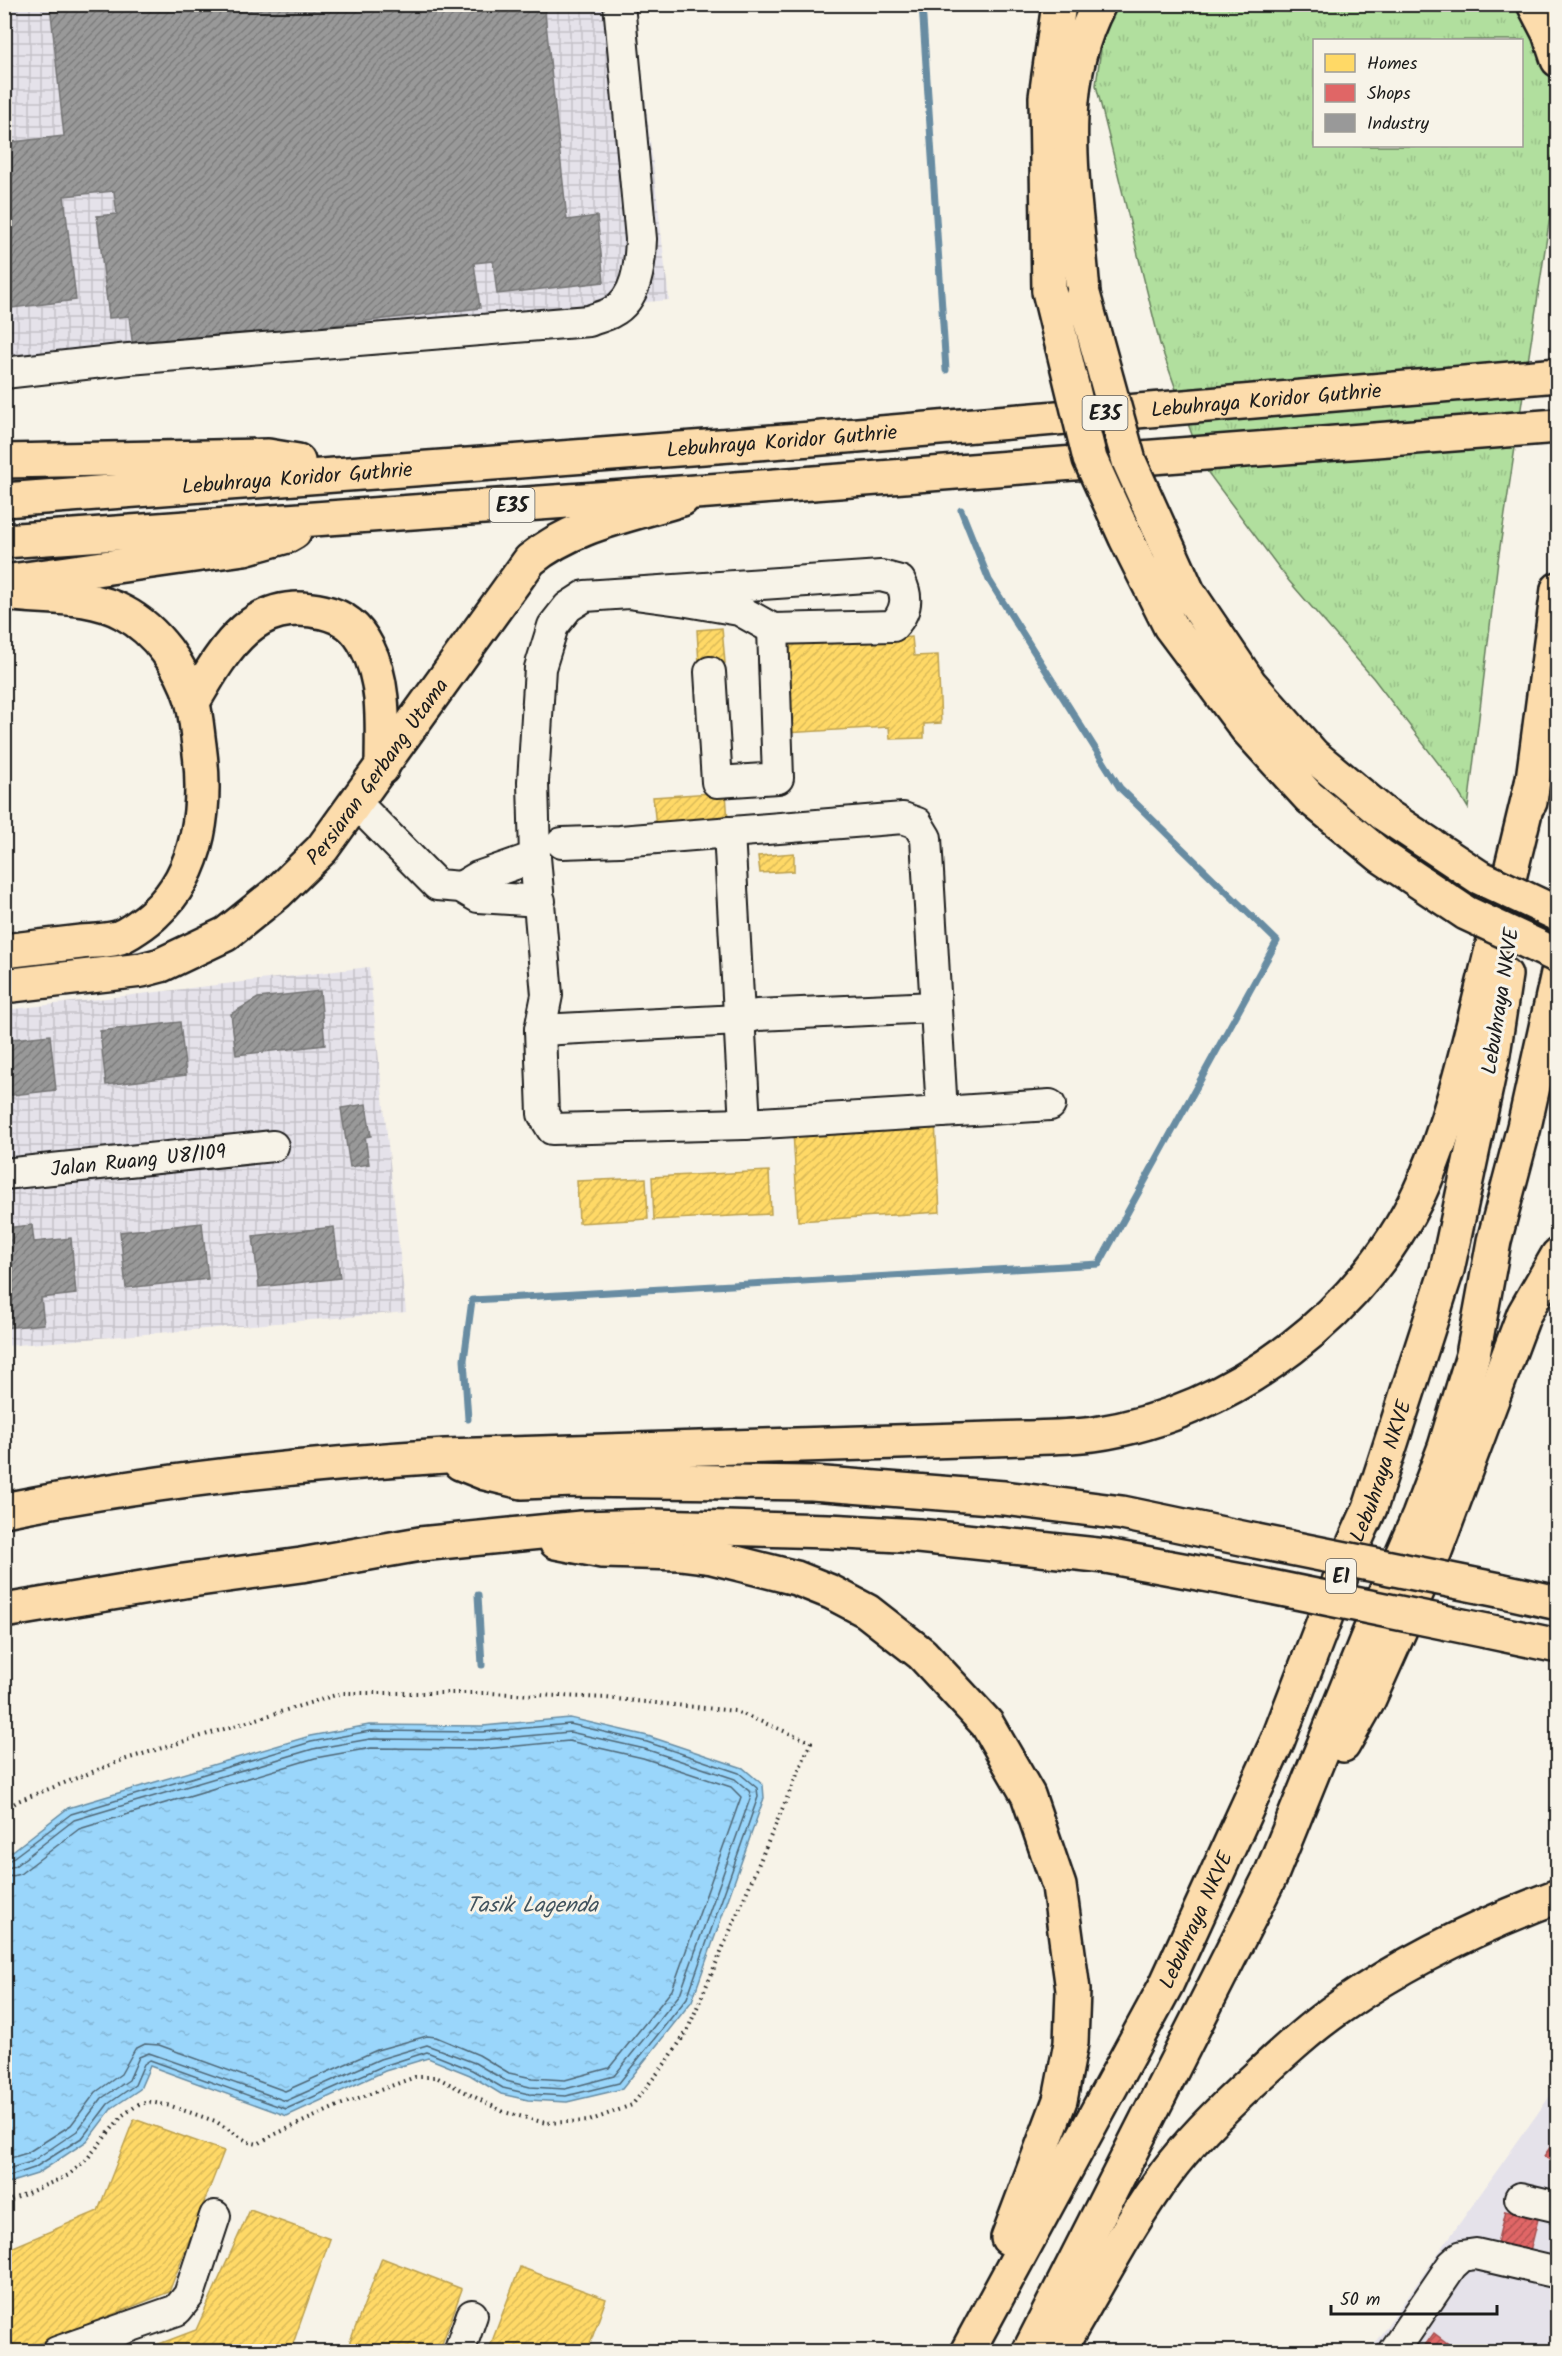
<svg xmlns="http://www.w3.org/2000/svg" width="1562" height="2356" font-family="Kalam,sans-serif">
	<defs>
		<pattern id="industrial-grid" width="8" height="8" patternUnits="userSpaceOnUse" patternTransform="scale(1.5)"><rect width="8" height="8" fill="#e5e2ea"/><path d="M0 4h8M4 0v8" fill="none" stroke="#c4c1c8"/></pattern>
		<pattern id="grass-tufts" width="24" height="20" patternUnits="userSpaceOnUse" patternTransform="scale(1.5)"><rect width="24" height="20" fill="#b1df9e"/><path d="M3 7l-1-3M5 7V3M7 7l1-3M15 17l-1-3M17 17v-4M19 17l1-3" fill="none" stroke="#98bf88"/></pattern>
		<pattern id="water-ripples" width="26" height="14" patternUnits="userSpaceOnUse" patternTransform="scale(1.5)"><rect width="26" height="14" fill="#9ad6fb"/><path d="M2 4q2-2 4 0t4 0M15 11q2-2 4 0t4 0" fill="none" stroke="#84b7d7"/></pattern>
		<pattern id="homes-hatch" width="6" height="6" patternUnits="userSpaceOnUse" patternTransform="scale(1.5)"><rect width="6" height="6" fill="#ffd966"/><path d="M-1 1l2-2M0 6l6-6M5 7l2-2" fill="none" stroke="#daba58"/></pattern>
		<pattern id="shops-hatch" width="6" height="6" patternUnits="userSpaceOnUse" patternTransform="scale(1.5)"><rect width="6" height="6" fill="#e06666"/><path d="M-1 1l2-2M0 6l6-6M5 7l2-2" fill="none" stroke="#b55353"/></pattern>
		<pattern id="industry-hatch" width="6" height="6" patternUnits="userSpaceOnUse" patternTransform="scale(1.5)"><rect width="6" height="6" fill="#999"/><path d="M-1 1l2-2M0 6l6-6M5 7l2-2" fill="none" stroke="#7c7c7c"/></pattern>
	</defs>
	<rect width="100%" height="100%" fill="#f7f3e8"/>
	<filter id="ink" filterUnits="userSpaceOnUse"><feTurbulence type="fractalNoise" baseFrequency=".0167" numOctaves="2"/><feDisplacementMap in="SourceGraphic" scale="12" xChannelSelector="R" yChannelSelector="G"/><feConvolveMatrix kernelMatrix="1 2 1 2 8 2 1 2 1" color-interpolation-filters="sRGB"/></filter>
	<g filter="url(#ink)">
		<path fill="#e5e2ea" d="M1557,2086V2351H1369Z"/>
		<path fill="url(#industrial-grid)" d="M5,5H634L669,300L5,361Z
			M369,967L406,1312L5,1346V1010Z"/>
		<path fill="url(#grass-tufts)" stroke="#667e5d" stroke-width="1.5" fill-rule="evenodd" d="M1107,5H1557V170L1498,560L1468,808L1451,780L1374,679L1289,581L1203,466L1160,344L1096,85ZM1314,40H1522V146H1314Z"/>
		<path fill="url(#water-ripples)" stroke="#688ca2" stroke-width="1.5" d="M570,1718L648,1736L743,1768L763,1785L764,1798L692,2001L622,2089L567,2102L528,2100L501,2094L470,2075L428,2058L385,2071L287,2116L150,2066L140,2089L112,2108L87,2141L37,2174L5,2184V1857L68,1808L310,1736L369,1725L483,1726Z"/>
		<path fill="url(#homes-hatch)" stroke="#bba050" stroke-width="1.5" d="M722,628L725,663L699,665L697,630Z
			M912,637L914,656L938,655L941,723L924,724V738L890,739L889,727L784,733L779,645Z
			M726,792L728,822L656,827L653,797Z
			M794,853V871L760,873L758,856Z
			M935,1122L940,1212L798,1221L793,1131Z
			M769,1171L771,1214L654,1220L652,1177Z
			M646,1178L648,1219L579,1223L577,1181Z
			M134,2119L224,2151L169,2292L18,2352H8L4,2341V2251L98,2211Z
			M250,2210L330,2239L290,2352H138L196,2330Z
			M382,2258L462,2289L439,2352H346Z
			M520,2267L606,2299L587,2352H488Z"/>
		<path fill="url(#shops-hatch)" stroke="#a55050" stroke-width="1.5" d="M1558,2136V2166L1544,2156Z
			M1505,2211L1538,2219L1529,2256L1496,2248Z
			M1434,2333L1459,2352H1420Z"/>
		<path fill="url(#industry-hatch)" stroke="#747474" stroke-width="1.5" d="M50,4H544L567,220L597,216L604,282L497,294L493,261L474,263L480,308L133,348L129,316L109,318L97,216L117,214L114,191L64,196L76,300L4,309V143L64,136Z
			M320,991L325,1045L236,1055L231,1014L258,998Z
			M180,1022L186,1075L106,1085L100,1031Z
			M50,1035L56,1090L4,1096V1040Z
			M366,1104L371,1136L365,1137L369,1164L350,1167L341,1108Z
			M202,1223L208,1279L126,1288L120,1232Z
			M32,1225L34,1242L71,1238L76,1294L41,1298L44,1324L4,1328V1228Z
			M334,1227L340,1278L259,1287L253,1236Z"/>
		<g fill="none" stroke-linecap="round" stroke-linejoin="round">
			<path stroke="#4e6675" stroke-width="1.5" d="M4,1861L10,1860L71,1814L311,1742L370,1731L483,1732L570,1724L647,1742L739,1773L757,1788L758,1797L687,1998L619,2083L566,2096L529,2094L503,2088L472,2070L427,2052L383,2066L286,2109L150,2060L144,2064L135,2085L108,2104L83,2137L34,2168L4,2178
				M4,1869L15,1866L74,1820L313,1749L370,1739L483,1740L570,1732L645,1749L735,1779L749,1791L751,1796L680,1994L614,2076L565,2089L530,2087L506,2081L475,2063L427,2045L380,2059L286,2101L149,2053L139,2057L129,2080L102,2098L77,2131L31,2162L4,2170
				M4,1878L20,1874L79,1829L315,1758L371,1748L484,1749L569,1741L643,1758L731,1787L741,1797L672,1990L609,2068L565,2080L532,2078L509,2073L479,2055L436,2037L427,2036L377,2050L285,2091L159,2045L145,2044L135,2049L121,2074L96,2092L71,2125L27,2153L4,2160"/>
			<path stroke="#688ca2" stroke-width="7" d="M922,4L946,370
				M468,1419L464,1360L472,1300L1099,1264L1277,941L1120,788L989,580L961,510
				M478,1595L482,1665"/>
			<defs>
				<g id="minor">
					<path d="M4,373L129,359L589,321C596,318 605,316 612,312C637,299 640,265 641,239L619,4"/>
					<path d="M710,672L717,782L778,778L773,629"/>
					<path d="M356,803L437,885L461,887L478,897L540,901"/>
					<path d="M729,832L745,1124"/>
					<path d="M562,843L620,841L903,818L917,823L926,838L942,1112L745,1124L552,1129L543,1114L540,1030L547,995L535,857L533,782L540,668L553,626L568,607L585,596L881,576L900,581C909,598 906,612 893,626L773,629L739,610L687,601L635,594"/>
					<path d="M461,887L478,877L535,857"/>
					<path d="M540,1030L739,1020L757,1015L935,1007"/>
					<path d="M942,1112L1050,1105"/>
					<path id="s1" d="M4,1174L273,1146"/>
					<path d="M1520,2198L1558,2207"/>
					<path d="M57,2352L177,2310L189,2295L215,2216"/>
					<path d="M459,2352L472,2315"/>
					<path d="M1393,2352L1452,2265L1462,2256L1476,2254L1558,2273"/>
				</g>
				<g id="major">
					<path d="M4,593C44,599 88,593 124,613C156,630 182,666 192,700C196,714 197,731 199,745C207,804 201,871 155,913C148,920 126,936 117,938C106,941 93,941 81,942C56,945 30,948 4,951"/>
					<path d="M193,702C223,651 253,595 323,612C344,617 357,627 367,647C386,684 382,728 382,768"/>
					<path id="s2" d="M4,986L142,970L161,965L226,934L277,893L322,849L530,560C572,525 630,515 682,499"/>
				</g>
				<g id="highway">
					<path d="M1534,4L1549,33L1558,60"/>
					<path d="M1049,291L1046,97L1059,4"/>
					<path d="M1083,294C1077,199 1051,94 1099,4"/>
					<path d="M4,461L268,456L298,461"/>
					<path id="s3" d="M4,500L811,439L1558,375"/>
					<path d="M4,541L709,491L1558,426"/>
					<path d="M4,582L244,548L287,536L294,532"/>
					<path d="M1530,802L1558,589"/>
					<path d="M460,1463L485,1473L522,1482L574,1480L812,1483L1004,1498L1122,1513L1256,1541"/>
					<path d="M4,1510C150,1481 297,1465 445,1456L1025,1438C1048,1437 1071,1437 1094,1434C1233,1414 1370,1310 1425,1180C1451,1120 1467,1050 1483,986C1500,917 1516,848 1533,779"/>
					<path d="M556,1542L602,1551L680,1553L712,1557L796,1578L831,1592L867,1611L922,1654L987,1724L1028,1795L1059,1886L1073,1990L1071,2043L1060,2100L1008,2238"/>
					<path d="M1499,1590L1558,1603"/>
					<path d="M4,1611L184,1581L301,1565L420,1544L581,1528L653,1526L828,1531L918,1536L1106,1556L1247,1582"/>
					<path d="M1487,1631L1558,1646"/>
					<path d="M1343,1745L1368,1701L1435,1551L1524,1314L1558,1255"/>
					<path id="s4" d="M967,2352L1166,1985L1278,1740L1352,1548L1370,1508L1447,1270L1493,1054L1505,975"/>
					<path d="M1029,2352L1271,1875L1388,1587L1419,1516L1445,1447L1473,1355L1494,1241L1524,1127L1558,973"/>
					<path d="M1057,2352C1094,2293 1125,2229 1166,2173C1192,2138 1224,2107 1256,2078C1284,2052 1312,2026 1343,2005C1409,1959 1483,1924 1558,1896"/>
				</g>
			</defs>
			<use href="#minor" stroke="#1c1c1c" stroke-width="34"/>
			<use href="#major" stroke="#1c1c1c" stroke-width="38"/>
			<use href="#highway" stroke="#1c1c1c" stroke-width="38"/>
			<path stroke="#1c1c1c" stroke-width="4" stroke-dasharray="1.5 4.5" stroke-linecap="butt" d="M4,1810L18,1801L123,1760L342,1693H489L606,1698L735,1711L811,1742L687,2031L668,2060L632,2105L589,2121L546,2123L504,2112L436,2077H415L340,2105L269,2137L258,2144L248,2142L215,2121L171,2106L150,2102L139,2104L123,2115L87,2159L69,2175L4,2203"/>
			<use href="#minor" stroke="#f7f3e8" stroke-width="30"/>
			<use href="#major" stroke="#fcdcac" stroke-width="33"/>
			<use href="#highway" stroke="#fcdcac" stroke-width="33"/>
			<defs>
				<path id="highway-bridge" d="M1049,291L1090,459L1126,538L1170,626L1247,729L1309,797L1381,856L1466,913L1558,956
					M1083,294L1129,461L1188,592L1250,684L1313,755L1384,814L1479,877L1558,914
					M1256,1541L1499,1590
					M1247,1582L1487,1631"/>
			</defs>
			<use href="#highway-bridge" stroke="#1c1c1c" stroke-width="38" stroke-linecap="butt"/>
			<use href="#highway-bridge" stroke="#fcdcac" stroke-width="33"/>
		</g>
	</g>
	<g text-anchor="middle" stroke-width="6" stroke-linejoin="round" paint-order="stroke">
		<g fill="#f7f3e8" stroke="#5e5c59" stroke-width="1.5">
			<rect x="1082.5" y="396" width="45" height="34" rx="4.5"/>
			<rect x="489.5" y="488" width="45" height="34" rx="4.5"/>
			<rect x="1326" y="1559" width="30" height="34" rx="4.5"/>
		</g>
		<g font-size="20" font-weight="bold" fill="#1c1c1c">
			<text x="1105" y="420">E35</text>
			<text x="512" y="512">E35</text>
			<text x="1341" y="1583">E1</text>
		</g>
		<g font-size="21" fill="#1c1c1c" stroke="#f7f3e8">
			<text dy="7" stroke="none"><textPath href="#s3" startOffset="1266">Lebuhraya Koridor Guthrie</textPath></text>
			<text dy="7" stroke="none"><textPath href="#s3" startOffset="780">Lebuhraya Koridor Guthrie</textPath></text>
			<text dy="7" stroke="none"><textPath href="#s3" startOffset="294">Lebuhraya Koridor Guthrie</textPath></text>
			<text dy="7" stroke="none"><textPath href="#s2" startOffset="454">Persiaran Gerbang Utama</textPath></text>
			<text transform="translate(1500 1001) rotate(-81)" y="7">Lebuhraya NKVE</text>
			<text dy="7" stroke="none"><textPath href="#s1" startOffset="135">Jalan Ruang U8/109</textPath></text>
			<text dy="7" stroke="none"><textPath href="#s4" startOffset="975">Lebuhraya NKVE</textPath></text>
			<text dy="7" stroke="none"><textPath href="#s4" startOffset="489">Lebuhraya NKVE</textPath></text>
		</g>
		<g font-size="22" font-style="italic" fill="#42545f" stroke="#f7f3e8">
			<text x="532" y="1912">Tasik Lagenda</text>
		</g>
	</g>
	<rect width="1562" height="2356" fill="none" stroke="#f7f3e8" stroke-width="24"/>
	<rect x="12" y="12" width="1538" height="2332" fill="none" stroke="#1c1c1c" stroke-width="2" filter="url(#ink)"/>
	<rect x="1313" y="39" width="210" height="108" fill="#f7f3e8" stroke="#9f9d96" stroke-width="1.5"/>
	<rect x="1325" y="54" width="30" height="18" fill="#ffd966" stroke="#9f9d96" stroke-width="1.5"/>
	<text x="1367" y="69" font-size="18" fill="#1c1c1c">Homes</text>
	<rect x="1325" y="84" width="30" height="18" fill="#e06666" stroke="#9f9d96" stroke-width="1.5"/>
	<text x="1367" y="99" font-size="18" fill="#1c1c1c">Shops</text>
	<rect x="1325" y="114" width="30" height="18" fill="#999999" stroke="#9f9d96" stroke-width="1.5"/>
	<text x="1367" y="129" font-size="18" fill="#1c1c1c">Industry</text>
	<path d="M1331 2305v9h166v-9" fill="none" stroke="#1c1c1c" stroke-width="3"/>
	<text x="1340" y="2305" font-size="18" fill="#1c1c1c" stroke="#f7f3e8" stroke-width="4.5" paint-order="stroke">50 m</text>
</svg>
